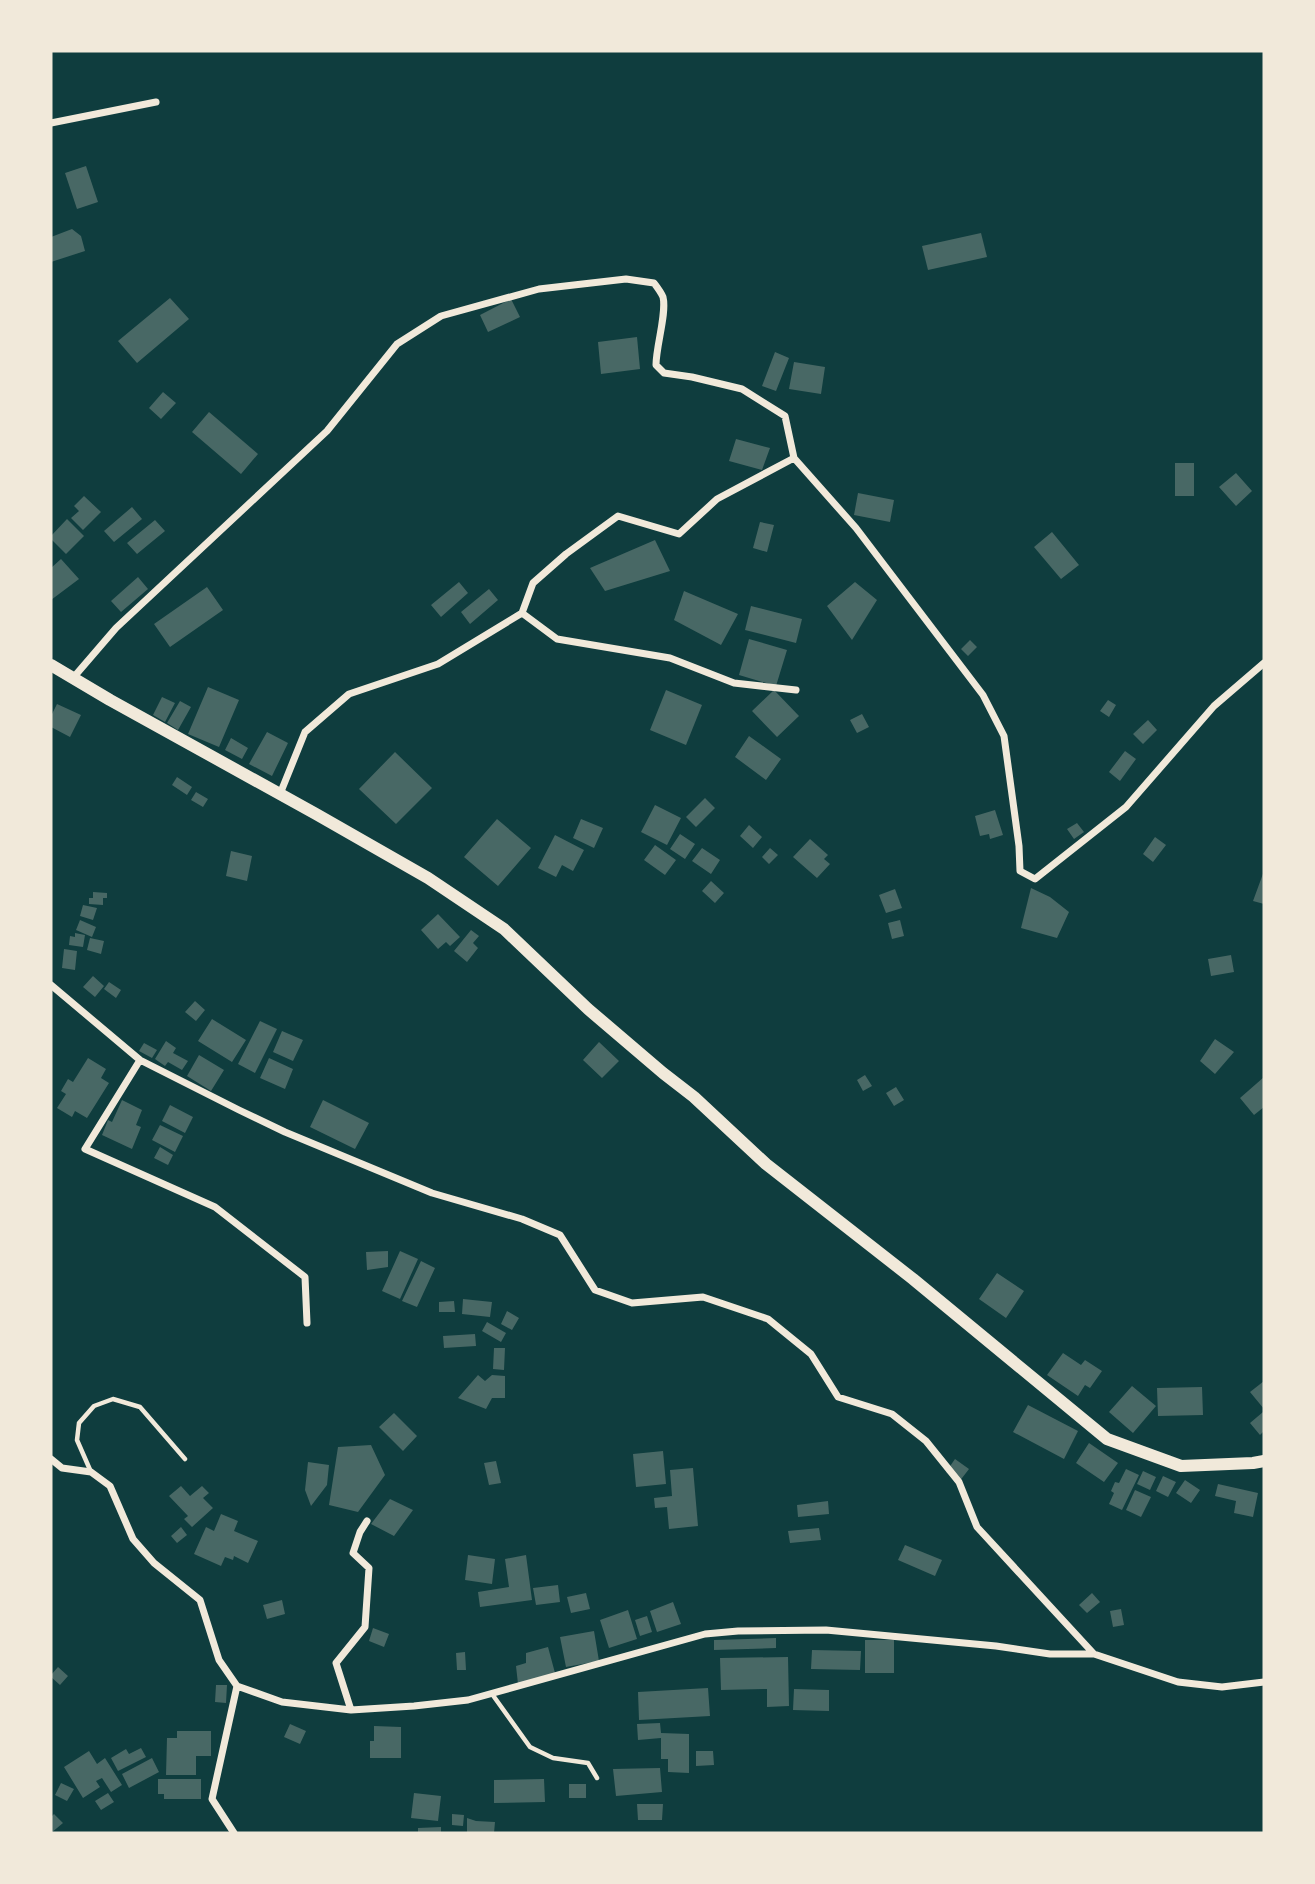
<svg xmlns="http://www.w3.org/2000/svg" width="1315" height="1884" font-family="Arial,sans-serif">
	<rect width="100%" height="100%" fill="#0f3d3e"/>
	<path fill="#486865" d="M86,166L98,202L77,209L65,173Z
		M72,229L81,236L85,251L51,262V237Z
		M981,233L987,257L928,270L922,246Z
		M170,298L189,319L137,363L118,341Z
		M511,299L520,317L488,332L480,315Z
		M637,337L640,369L601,374L598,342Z
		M775,352L789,358L776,391L762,386Z
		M794,362L825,367L821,394L789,389Z
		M163,392L176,403L161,419L149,408Z
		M209,412L258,454L241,474L192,432Z
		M736,439L770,448L762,470L729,461Z
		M1175,463H1194V496H1175Z
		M1236,473L1252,491L1236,506L1219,487Z
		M858,493L894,500L890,522L854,515Z
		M84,496L101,512L83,530L71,518L79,511L74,506Z
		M132,507L142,519L114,542L104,531Z
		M67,519L84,536L66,554L51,539V536Z
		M155,520L165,531L137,554L127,543Z
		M760,522L774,525L767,552L753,548Z
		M1052,532L1079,565L1061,579L1034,547Z
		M655,540L670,571L605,591L590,568Z
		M61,559L79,579L51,600V568Z
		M138,577L148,589L121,612L111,601Z
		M459,582L468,593L441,617L431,605Z
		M855,582L877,600L852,640L827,606Z
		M207,587L223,610L170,647L154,624Z
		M489,589L498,600L470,624L461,612Z
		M684,591L738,614L721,645L674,620Z
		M751,606L802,619L796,643L745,630Z
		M749,639L787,650L776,686L739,675Z
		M970,640L977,647L968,656L961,649Z
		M208,687L239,700L219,747L188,734Z
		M666,690L702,705L686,745L650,730Z
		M774,690L799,716L777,737L752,711Z
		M162,697L175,703L165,722L153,715Z
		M1108,700L1116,705L1109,717L1100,711Z
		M180,701L191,707L178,730L167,723Z
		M57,704L81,715L70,737L51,727V716Z
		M862,714L869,727L857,733L850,720Z
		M1148,720L1157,730L1143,744L1133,734Z
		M267,732L288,743L272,776L249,764Z
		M749,736L781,759L766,780L735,757Z
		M231,738L248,748L242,759L225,750Z
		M1125,751L1136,759L1120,781L1109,772Z
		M395,752L432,788L396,824L359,789Z
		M177,777L192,787L187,795L172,785Z
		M196,792L208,799L203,807L191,800Z
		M705,798L715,808L696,827L686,817Z
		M655,805L681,818L667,845L641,832Z
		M995,810L1003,835L990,839L989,834L980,836L975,816Z
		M497,819L531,848L498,886L464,857Z
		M581,819L603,828L594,848L573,838Z
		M1077,823L1084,832L1074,839L1067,829Z
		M749,825L762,837L753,848L740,836Z
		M680,834L695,844L685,859L670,849Z
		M555,835L584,850L573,871L562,865L556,877L538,868Z
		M1155,837L1166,845L1153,862L1143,854Z
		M810,839L828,855L824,859L830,864L817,878L793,857Z
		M655,845L676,860L665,875L644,860Z
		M702,848L720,860L711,874L692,861Z
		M770,848L778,855L769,864L762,857Z
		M231,851L252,856L247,881L226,876Z
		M1264,871V904L1253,901Z
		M711,881L724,893L715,903L702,891Z
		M1031,888L1050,897L1069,912L1057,938L1021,928Z
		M895,889L902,908L886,913L879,895Z
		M93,892L107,893V898H103V905L89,904V898H93Z
		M83,905L97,908L93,920L80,916Z
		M438,914L460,937L450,946L446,942L438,949L421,930Z
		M80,920L96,927L92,937L76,930Z
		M900,920L904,936L892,939L888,923Z
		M471,930L479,936L473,943L478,948L467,962L454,951Z
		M75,933L85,935L83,947L69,945L70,936L75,937Z
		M90,938L104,941L101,954L87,950Z
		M64,949L77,951L75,970L62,968Z
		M1231,955L1234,972L1211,976L1208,959Z
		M93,976L104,986L95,997L83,987Z
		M109,982L121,990L116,998L104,989Z
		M195,1001L205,1010L196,1021L185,1012Z
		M212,1019L246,1040L232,1062L198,1041Z
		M260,1021L277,1029L255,1073L238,1064Z
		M282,1031L303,1040L293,1061L273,1052Z
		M1215,1039L1234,1052L1215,1074L1200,1061Z
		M166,1041L176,1048L173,1053L188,1061L182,1070L168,1062L165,1066L155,1059Z
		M599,1042L619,1061L602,1078L583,1060Z
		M144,1043L157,1050L152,1058L139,1051Z
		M199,1055L224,1070L211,1091L187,1076Z
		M88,1058L106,1069L101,1078L109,1083L87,1118L75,1111L72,1117L57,1108L66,1094L61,1091L68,1079L73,1082Z
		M269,1058L293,1069L285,1089L260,1078Z
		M865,1075L872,1086L863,1091L857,1080Z
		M1264,1077V1107L1254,1115L1240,1098Z
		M896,1087L904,1100L894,1106L886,1093Z
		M122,1100L142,1110L136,1125L141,1127L132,1149L102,1135L108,1120L112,1122Z
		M323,1100L369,1123L355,1149L310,1127Z
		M170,1105L193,1117L185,1133L162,1121Z
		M160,1125L183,1136L175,1152L152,1140Z
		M160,1147L173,1155L168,1165L154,1158Z
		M388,1251V1267L367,1270L366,1252Z
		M400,1251L418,1259L400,1299L382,1291Z
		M421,1261L435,1268L417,1307L402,1301Z
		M997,1273L1024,1291L1006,1318L979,1299Z
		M463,1299L492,1302L490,1317L462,1314Z
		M454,1301L455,1312H439V1302Z
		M507,1311L519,1318L512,1330L501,1324Z
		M487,1322L506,1333L501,1342L482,1331Z
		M475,1334L476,1346L444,1348L443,1336Z
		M494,1348H505L504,1370L493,1369Z
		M1063,1353L1081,1365L1085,1360L1102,1371L1090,1388L1085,1385L1078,1396L1047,1375Z
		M478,1375L485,1381L492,1375L505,1376V1398H492L486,1409L458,1398Z
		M1264,1381V1409L1250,1392Z
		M1132,1386L1156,1406L1133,1433L1109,1412Z
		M1202,1387L1203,1415L1158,1416L1157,1388Z
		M1028,1405L1078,1431L1064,1459L1013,1432Z
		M1263,1412L1264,1431L1260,1435L1250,1423Z
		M394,1413L417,1436L403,1451L379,1427Z
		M1089,1443L1118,1463L1104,1482L1076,1463Z
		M371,1445L385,1475L358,1512L329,1505L338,1447Z
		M663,1451L666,1484L636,1487L633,1454Z
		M955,1459L969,1469L959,1482L946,1472Z
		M496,1461L501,1483L489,1485L484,1463Z
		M308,1462L329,1465L327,1485L311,1506L305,1490Z
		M693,1468L698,1526L669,1529L667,1507L655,1508L654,1498L672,1496L670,1470Z
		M1126,1469L1139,1475L1122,1510L1109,1504L1114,1493L1111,1491L1115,1482L1119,1483Z
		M1143,1471L1156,1477L1150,1490L1137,1484Z
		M1163,1476L1176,1482L1168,1497L1156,1491Z
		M1185,1480L1200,1490L1191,1503L1176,1493Z
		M1218,1484L1258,1493L1253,1517L1234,1513L1236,1501L1215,1496Z
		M181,1486L190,1496L202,1486L209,1493L203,1498L213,1508L192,1527L184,1519L188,1516L169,1496Z
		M1135,1490L1151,1497L1141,1517L1126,1510Z
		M390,1499L413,1510L394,1536L371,1524Z
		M828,1501L829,1514L798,1517L797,1505Z
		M221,1514L238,1521L234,1531L258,1541L248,1563L234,1556L233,1560L225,1557L221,1566L194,1554L206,1527L214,1531Z
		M181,1527L187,1535L177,1543L171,1536Z
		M819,1528L821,1540L790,1543L788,1531Z
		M905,1545L942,1560L935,1576L898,1560Z
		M468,1555L495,1559L492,1584L465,1580Z
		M526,1555L532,1600L480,1607L478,1592L509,1587L505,1559Z
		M558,1585L560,1602L536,1605L533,1588Z
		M586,1593L590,1609L571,1613L567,1597Z
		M1092,1593L1100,1602L1087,1613L1079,1605Z
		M282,1600L285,1614L267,1619L263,1605Z
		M673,1602L681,1624L657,1632L650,1611Z
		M1121,1609L1124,1625L1113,1627L1110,1611Z
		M628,1610L637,1639L609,1648L600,1620Z
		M647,1616L652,1632L640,1636L635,1620Z
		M373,1628L389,1634L384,1647L369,1641Z
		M594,1631L599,1661L566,1667L560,1637Z
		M776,1638V1648L714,1650V1640Z
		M865,1640H894V1673H865Z
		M548,1647L555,1673L518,1684L516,1666L526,1663V1653Z
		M812,1650L861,1651L860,1670L811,1669Z
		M465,1652L466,1670H457L456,1653Z
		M788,1657L789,1706L767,1707V1689L721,1690L720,1658Z
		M58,1667L68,1676L60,1685L51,1677V1675Z
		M216,1685H227L226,1703L215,1702Z
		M708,1688L710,1716L639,1720L638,1692Z
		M794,1689L829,1690V1711L793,1710Z
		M660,1723L661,1733L689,1734V1773L668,1772V1759H661V1738L638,1740L637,1724Z
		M290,1724L306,1731L300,1744L284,1737Z
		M374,1726L401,1727V1758H370V1741H374Z
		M177,1731H211V1756H196V1775H166L167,1738H177Z
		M141,1748L146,1757L118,1771L111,1758L126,1749L129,1754Z
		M89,1751L97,1764L105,1758L122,1785L111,1792L102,1778L96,1781L100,1787L83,1798L64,1767Z
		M696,1751H713L714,1765L696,1766Z
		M152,1758L159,1772L129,1788L122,1774Z
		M660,1768L662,1792L616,1796L613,1769Z
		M158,1779H201V1799H164V1794H158Z
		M544,1779L545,1802L494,1803V1780Z
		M61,1783L74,1789L67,1801L55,1795Z
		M569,1784H586V1798H569Z
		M108,1793L114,1802L101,1810L95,1801Z
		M414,1793L441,1796L438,1821L411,1818Z
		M637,1804H663L662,1820H638Z
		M54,1814L63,1823L51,1833V1817Z
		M452,1814L464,1815L463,1826L452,1825Z
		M467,1818L476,1821L495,1822L494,1833H467Z
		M441,1827V1833H418V1828Z"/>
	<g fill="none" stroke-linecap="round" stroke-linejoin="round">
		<path stroke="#f1e9da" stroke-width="4.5" d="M91,1472L77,1440L79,1423L94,1406L113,1399L140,1407L185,1459
			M492,1694L530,1747L553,1758L588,1763L597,1778"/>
		<path stroke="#f1e9da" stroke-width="7" d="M51,123L156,102
			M794,458L856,528L983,695L1004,736L1019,846L1020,871L1035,879L1126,807L1214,706L1264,663
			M522,613L557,639L670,658L734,683L796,690
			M73,678L116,628L327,431L397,344L441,316L539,289L626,279L654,283C657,287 661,292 663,297C667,313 656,346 656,365L664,373L692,377L742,389L785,416L794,458L717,499L679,534L618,516L566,554L533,583L522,613L438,664L349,694L305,732L280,794
			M51,985L140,1060L239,1110L285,1132L432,1193L522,1219L560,1235L595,1290L632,1303L703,1297L768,1319L811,1354L838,1397L892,1414L926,1441L959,1482L977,1527L1094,1654L1178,1682L1222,1687L1264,1682
			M140,1060L85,1149L215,1207L305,1277L307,1323
			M51,1459L62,1468L91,1472L110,1486L133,1539L154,1563L200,1600L219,1660L237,1686L282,1702L351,1710L414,1706L468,1700L705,1634L738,1631L826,1630L996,1646L1050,1654H1094
			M351,1710L336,1663L365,1627L369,1568L353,1553L360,1532L367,1521
			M234,1833L212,1799L237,1686"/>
		<path stroke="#f1e9da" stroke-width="12" d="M51,665L110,700L316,814L428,878L504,929L588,1009L663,1073L694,1097L766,1164L913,1279L1107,1439L1181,1466L1253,1463L1264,1461"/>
	</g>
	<rect width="1315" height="1884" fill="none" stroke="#f1e9da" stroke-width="105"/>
</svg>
